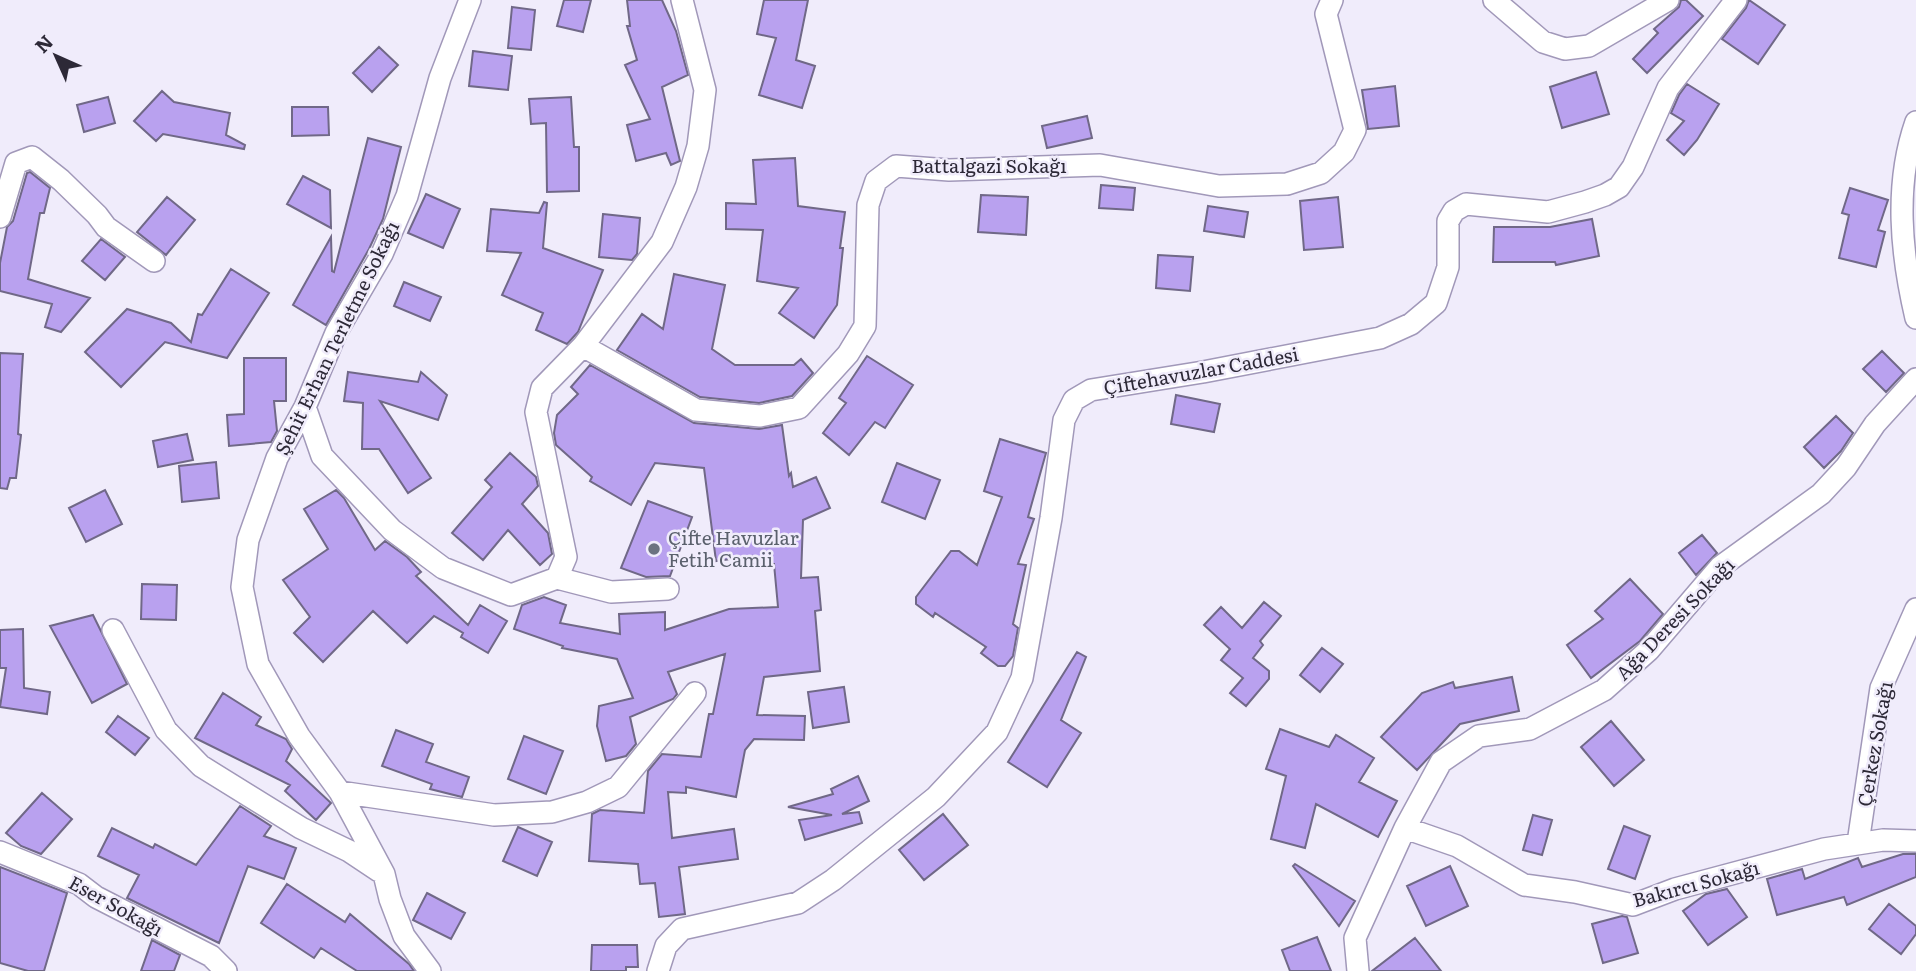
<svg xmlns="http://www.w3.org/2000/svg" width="1916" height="971" font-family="Literata,serif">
	<rect width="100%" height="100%" fill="#f0ecfb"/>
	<path fill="#b9a1ef" stroke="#706887" stroke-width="2" d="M564,0H591L583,32L557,26Z
		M627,0H662L676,31L688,75L662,87L680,161L671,165L666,153L636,161L627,125L650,119L625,65L637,60L627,26H630Z
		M764,0H808L796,60L815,66L802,108L759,95L776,38L757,34Z
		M1681,0H1686L1703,16L1647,73L1633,59L1658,33L1654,29L1679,7Z
		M1749,0L1785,25L1758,64L1722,39L1746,8Z
		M512,7L535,10L531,50L508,48Z
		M379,47L398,65L372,92L353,73Z
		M473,51L512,56L508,90L469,86Z
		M1596,72L1609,114L1562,128L1550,87Z
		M1687,84L1719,104L1697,140L1684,155L1667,140L1684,121L1671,113L1679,95Z
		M1395,86L1399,126L1368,129L1362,90Z
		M162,91L174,102L230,113L226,135L245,145L244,149L163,134L156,141L134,121Z
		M108,97L115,123L84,132L77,105Z
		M571,97L574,147H579V191L547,192L546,123L531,124L529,99Z
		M292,107H328L329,135L292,136Z
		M1087,116L1092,138L1047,148L1042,126Z
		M368,138L401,147L383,219L369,249L326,325L293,305L331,237L332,271L334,272Z
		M795,158L798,206L845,212L840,248H843L837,305L814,338L779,313L798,288L757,281L763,230L726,229V203L756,204L753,160Z
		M30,172L50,188L44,213H40L28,279L90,298L61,332L45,327L52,304L0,291V263L7,227L13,221L27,173Z
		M303,176L330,190L331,228L287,204Z
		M1101,185L1135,188L1133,210L1099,208Z
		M1850,188L1888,200L1878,230L1885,232L1876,267L1839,258L1849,215L1842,213Z
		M426,194L460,209L443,248L408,233Z
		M981,195L1028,197L1026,235L978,232Z
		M167,197L195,220L166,255L137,232Z
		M1338,197L1343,247L1304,250L1300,201Z
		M544,202L547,203L543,248L603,270L578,332L567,344L536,330L543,313L502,295L521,253L487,251L491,209L539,213Z
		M1208,206L1248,212L1244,237L1204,231Z
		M603,214L640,218L637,254L632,260L599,257Z
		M1592,219L1599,256L1556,265L1555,262H1493L1494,227H1550Z
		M101,239L125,257L105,280L82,261Z
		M1158,255L1193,257L1190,291L1156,288Z
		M231,269L269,293L227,358L165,342L121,387L85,352L127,309L171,323L191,342L198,314L202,315Z
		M674,274L725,285L712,349L735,365H794L801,359L813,373L792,396L759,403L700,397L617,350L642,314L663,329Z
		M404,282L441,297L430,321L394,306Z
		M1882,351L1904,373L1886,392L1863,369Z
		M0,353L23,354L18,434L21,435L16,478H10L7,489L0,488Z
		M867,356L913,385L885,428L875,422L849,455L823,433L846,403L839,398Z
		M244,358H286V401H274L277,431L271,442L229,446L227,415L244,414Z
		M590,365L694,423L759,429L782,425L789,476L791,473L793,487L816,477L830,508L803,520L801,578L818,577L821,610L815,611L820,671L764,677L757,715L805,716L804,740L754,739L745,750L736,797L686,787V793L668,792L672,838L734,829L738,859L679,867L685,914L659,917L655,883L640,884L638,864L589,861L592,814L600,810L644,813L648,771L662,754L701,757L709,714H713L725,654L668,672L677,694L673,699L630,717L636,744L626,756L606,761L597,726L599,706L633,698L617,659L562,648L563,646L514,629L522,605L544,597L566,605L560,623L620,634L619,614L665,612V630L729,609L778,607L774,564H751L752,556L716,561L704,468L655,463L631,505L590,481L592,477L556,445L554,433L557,415L578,394L571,387Z
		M348,372L418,382L421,372L447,395L438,420L380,401L431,478L408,493L379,449H362L363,403L344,401Z
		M1176,395L1220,404L1214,432L1171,424Z
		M1836,416L1853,433L1841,451L1824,468L1804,447Z
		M187,434L193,460L158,467L153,441Z
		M1000,439L1046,453L1028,517L1034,519L1018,564L1026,565L1013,624L1018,628L1013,656L1005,666H998L981,653L986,647L935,613L933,617L916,604V597L951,551H959L977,565L1002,497L984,491Z
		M510,453L536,477L538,486L522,504L548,533L552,554L540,565L508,530L483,560L452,533L492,487L485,480Z
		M216,462L219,498L182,502L179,466Z
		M897,463L940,480L925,519L882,502Z
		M105,490L122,524L86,542L69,508Z
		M336,490L344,498L375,550L385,541L407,557L421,572L416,576L468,625L480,605L507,621L488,653L461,637L463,633L434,616L407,643L373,611L323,662L294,633L310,617L283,580L328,549L304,509Z
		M648,501L692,517L670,576L646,577L621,568Z
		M1702,535L1717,553L1696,575L1679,553Z
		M1630,579L1663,614L1640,641L1591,678L1567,645L1603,619L1595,611Z
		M142,584L177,585L176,620L141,619Z
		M1264,602L1281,616L1260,641L1263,645L1253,658L1269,671V679L1246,706L1230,693L1243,678L1221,660L1230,649L1204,625L1221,607L1242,628Z
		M93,615L127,684L92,703L50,626Z
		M23,629L24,688L50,692L47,714L0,707L6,668H0V630Z
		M1322,648L1343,664L1320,692L1300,675Z
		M1077,652L1086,657L1061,720L1081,733L1047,787L1008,762Z
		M1512,677L1519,711L1460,724L1417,770L1381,737L1422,693L1453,682L1455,688Z
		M844,687L849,722L813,728L808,692Z
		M223,693L261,717L256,725L286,739L292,749L286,761L331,803L316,820L285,791L290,785L195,738Z
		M118,716L149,738L135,755L106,732Z
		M1611,721L1644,760L1614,786L1581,747Z
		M1280,729L1329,747L1336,735L1374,758L1359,782L1397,801L1378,837L1316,804L1305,848L1271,839L1286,776L1266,769Z
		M396,730L433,744L426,762L469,777L462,797L430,789L432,784L382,766Z
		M524,736L563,751L546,794L508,779Z
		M858,776L869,801L842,814L859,812L862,823L805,840L799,820L832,815L788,807L833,794L831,789Z
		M42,793L72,819L41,854L21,846L6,833Z
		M240,806L271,826L264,836L296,848L284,879L248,866L219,943L127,898L139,875L98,856L112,828L153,848L155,844L196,865Z
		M943,814L968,845L924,880L899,850Z
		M1533,815L1552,820L1542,855L1523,850Z
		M1624,826L1650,836L1635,879L1608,869Z
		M518,827L552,842L537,876L503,861Z
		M1903,854H1916V877L1847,905L1844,897L1777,915L1767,879L1802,869L1805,879L1858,858L1862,867Z
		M1295,864L1355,901L1339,926L1293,866Z
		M1450,866L1468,906L1426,926L1407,886Z
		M0,867L67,893L44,971H28L0,963Z
		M287,884L345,922L350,914L409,964L414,971H357L321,948L314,958L261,923Z
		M1727,889L1747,917L1708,945L1683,911L1706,894Z
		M427,893L465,913L451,939L413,920Z
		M1889,904L1916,926V934L1901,954L1869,929Z
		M1622,916L1627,917L1638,953L1603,963L1592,924Z
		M1317,937L1331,971H1290L1282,950Z
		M1415,938L1441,971H1372Z
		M152,940L180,955L174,971H141Z
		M592,945H637L638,967H626V971H591Z"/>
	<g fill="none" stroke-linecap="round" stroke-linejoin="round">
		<defs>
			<path id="street" d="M1494,0L1543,42L1565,49L1589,46L1668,0
				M1916,122C1894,185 1901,254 1916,318
				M0,217L16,163L32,157L61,180L97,215L106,227L154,261
				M583,346L662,242L686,187L698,146L705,90L682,0
				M305,407L322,456L392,530L443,568L511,595L557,578L566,557L536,412L542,388L583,346L696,410L760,416L799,408L848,354L865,326L868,205L876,181L896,166L949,170L1100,165L1219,186L1287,184L1321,173L1344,152L1355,130L1326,14L1332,0
				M557,578L611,592L668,589
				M113,630L166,730L201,766L301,828L349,851L379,871
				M340,792L494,815L552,812L587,802L618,787L695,693
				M1405,828L1457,846L1524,885L1575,892L1633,905L1675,889L1824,849L1883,840L1916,841
				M1858,843L1881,688L1916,609
				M0,852L79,884L96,897L211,956L226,971
				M430,971L404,936L390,899L384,874L340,792L299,736L258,664L242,587L248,540L277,458L305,407L336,333L382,254L407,196L440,78L470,0
				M658,971L666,946L682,929L798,903L833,880L936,797L997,732L1022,678L1051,518L1064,420L1074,400L1091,390L1203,372L1380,338L1411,324L1436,303L1448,267V221L1454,211L1466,204L1548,212L1585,202L1605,195L1619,187L1633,167L1668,88L1736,0
				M1358,971L1355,938L1405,828L1441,762L1479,736L1530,729L1604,690L1649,650L1720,567L1821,494L1846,467L1875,424L1916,379"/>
		</defs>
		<use href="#street" stroke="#a198b9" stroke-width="24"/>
		<use href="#street" stroke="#fff" stroke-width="21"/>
	</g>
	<circle fill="#6b7280" stroke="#f0ecfb" stroke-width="2.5" cx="654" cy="549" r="7"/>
	<g text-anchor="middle" stroke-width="5" stroke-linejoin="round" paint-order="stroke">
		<g font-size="19" fill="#2d2937" stroke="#f0ecfb">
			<text x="989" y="173">Battalgazi Sokağı</text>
			<text transform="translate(337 338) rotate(-64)" y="7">Şehit Erhan Terletme Sokağı</text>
			<text transform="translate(1201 371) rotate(-10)" y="7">Çiftehavuzlar Caddesi</text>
			<text transform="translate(1675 619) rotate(-46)" y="7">Ağa Deresi Sokağı</text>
			<text transform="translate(1875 744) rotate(-80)" y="7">Çerkez Sokağı</text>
			<text transform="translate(1696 884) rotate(-15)" y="7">Bakırcı Sokağı</text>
			<text transform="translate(116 906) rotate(29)" y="7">Eser Sokağı</text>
		</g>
		<g font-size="19" fill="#5b616d" stroke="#f0ecfb" text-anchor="start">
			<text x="668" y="545">Çifte Havuzlar<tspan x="668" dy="22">Fetih Camii</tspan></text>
		</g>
	</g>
	<g transform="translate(56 56) rotate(315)" stroke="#f0ecfb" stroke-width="5" paint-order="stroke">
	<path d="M0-5L12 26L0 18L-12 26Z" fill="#2d2937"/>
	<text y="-10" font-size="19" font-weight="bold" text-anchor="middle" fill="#2d2937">N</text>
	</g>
</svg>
